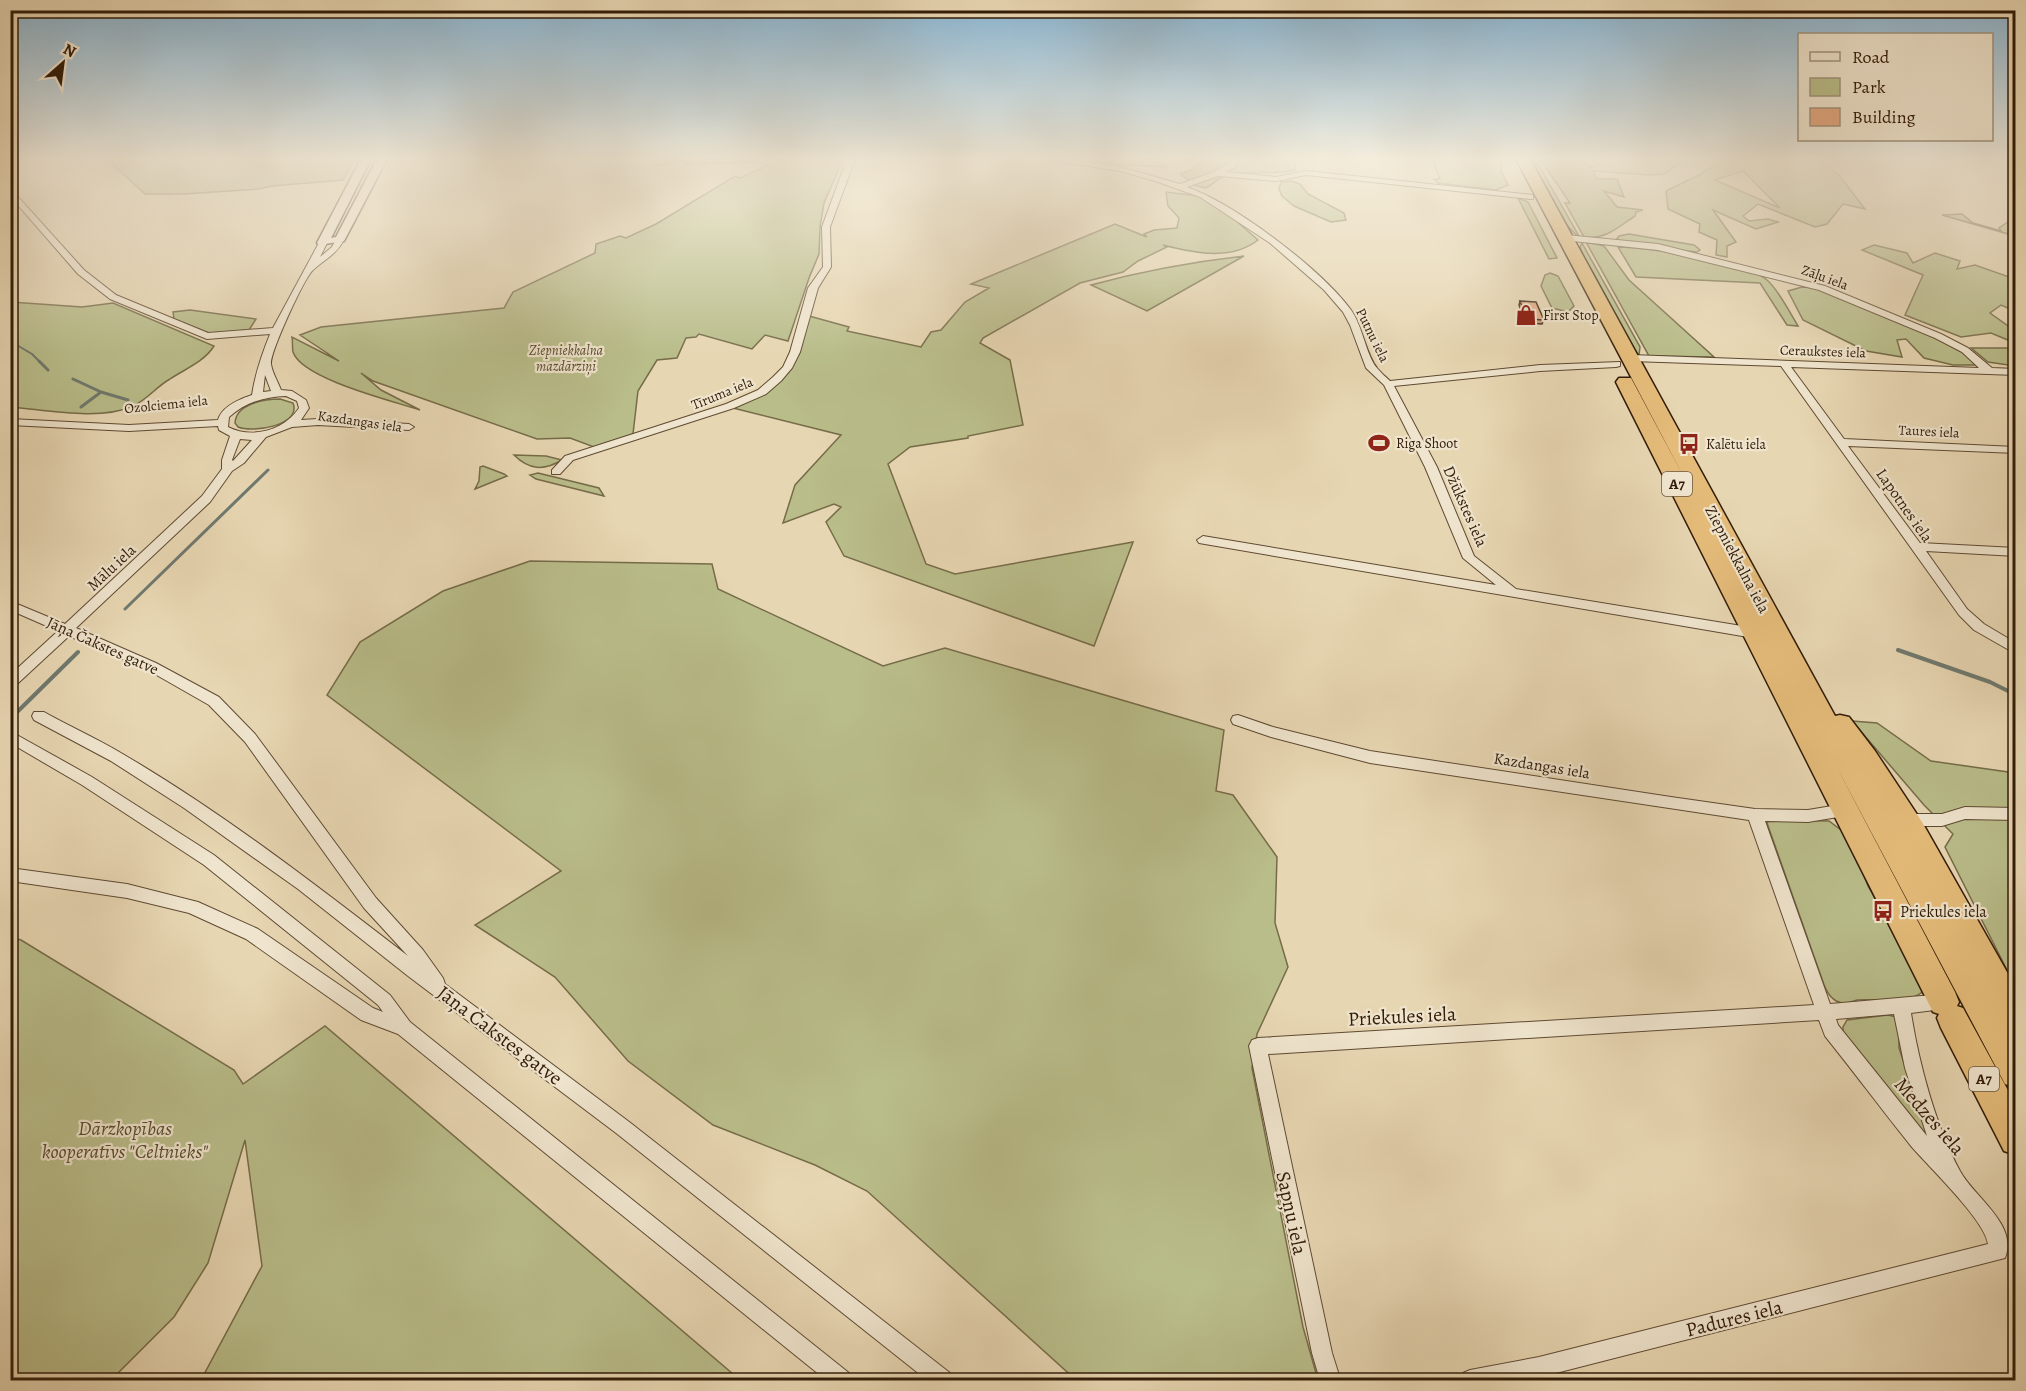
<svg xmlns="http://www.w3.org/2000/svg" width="2026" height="1391" font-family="Alegreya,serif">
	<rect width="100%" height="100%" fill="#e7d6b2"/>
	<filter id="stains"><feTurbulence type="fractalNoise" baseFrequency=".00333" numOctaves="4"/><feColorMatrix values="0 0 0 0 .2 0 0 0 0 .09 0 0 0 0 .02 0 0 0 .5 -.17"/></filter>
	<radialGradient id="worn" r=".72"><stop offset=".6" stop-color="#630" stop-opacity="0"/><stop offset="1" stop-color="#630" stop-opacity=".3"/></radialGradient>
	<path fill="#b9bd8a" stroke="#766c49" stroke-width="1.5" fill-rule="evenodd" d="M114,159H355L343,180L272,186L258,189L183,194H145L111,163Z
		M655,159H843L824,203L820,227L819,254L809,278L788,341L765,335L752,349L699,334L696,337L686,338L677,358L657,360L638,391L633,434L594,447L570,438L537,439L373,381L361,373L381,390L420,410C393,401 302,379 293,352C292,348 293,342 292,337L339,361L300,335L321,327L504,308L513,292L595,253L596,244L620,236L626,238L656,224L735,176L740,178L768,165L758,162L687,164L681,161L654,166Z
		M1091,159H1156L1168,167L1108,164Z
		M1203,159H1293L1296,170C1272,176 1246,168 1223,177C1217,179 1212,185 1206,188L1197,186L1180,174L1191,170Z
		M1432,159H1499L1502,166L1501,171L1508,185L1496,190L1438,183L1434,179H1440Z
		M1528,159H1535L1579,236C1564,230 1537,175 1528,159Z
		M1540,159H1585L1590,167L1599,164L1591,159H1686L1664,174L1650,175L1593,171L1597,179H1617L1624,197L1604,191L1617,207L1643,210L1636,212L1635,216C1618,227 1606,240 1584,237L1565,203H1570Z
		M1725,159L1819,160L1839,175L1865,209L1843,204L1827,224L1815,227L1758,204L1743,216L1749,221L1768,219L1778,222L1756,229L1713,210L1736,242L1727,246V257L1716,255L1717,240L1699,232L1700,224L1668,209L1666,191L1699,175ZM1743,171L1780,208L1715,180Z
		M1291,181L1300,184L1308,194L1344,213L1346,220L1331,222L1294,206L1282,196L1279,189L1281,182Z
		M1166,192L1199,196L1226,212L1258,240C1231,261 1194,253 1163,245L1167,247L1138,261L1123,272L1080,283L983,338L980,343L1010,360L1023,425L968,436V438L910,447L888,464L926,564L955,574L1133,542L1094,646L844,556L826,522L841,507L834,504L783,523L795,485L841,435L733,408C786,383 795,373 809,316L849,327L847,331L921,347L931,332L941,330L965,302L989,288L971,284L1115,224L1147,237L1144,234L1154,230L1177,228L1179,218L1168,206Z
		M1518,198L1528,202L1557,258L1549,259Z
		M1962,214L1973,223L1998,230L2001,231L1999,228L2011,220L2015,222V245L2012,243L2014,240L2008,234L1942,215Z
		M1629,234L1694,245L1700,250L1697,252L1687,251L1616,240L1619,236Z
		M1586,242L1604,246L1629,280L1714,357L1649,356Z
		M1582,243L1640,347L1639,355L1633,352L1587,267L1580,247Z
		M1874,245L1907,253L1913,263L1935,253L1960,261L1957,269L1975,265L2015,279V311L2001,305L1990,313L2015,331V343L1991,333L1961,337L1905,315L1923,275L1862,250Z
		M1618,247C1648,248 1746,261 1767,280C1778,289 1790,313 1798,326L1787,325L1760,283L1636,277Z
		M1244,256L1147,311L1091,285C1142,271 1192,262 1244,256Z
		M1550,273L1558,276L1574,306L1568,312L1552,308L1541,286L1545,275Z
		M1802,287L1819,288L1954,345L1973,357L1975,365H1953L1924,358L1906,339L1897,340L1902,357L1866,351L1803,320L1788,291Z
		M11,302L82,307L113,303L214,346C204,362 185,369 170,379C157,386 147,400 133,406C100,421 47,410 11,407Z
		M190,310L256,319L249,330L209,333L174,319L173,312Z
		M1971,348H2015V366L1988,362Z
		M280,399L293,403C302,426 252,433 238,427L235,423C236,404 264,399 280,399Z
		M514,455L546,456L562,460C544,471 529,470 514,455Z
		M483,466L504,474L507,476L475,489L479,481L480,467Z
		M538,473L599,488L604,496L536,479L530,475Z
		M530,561L712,564L718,589L883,666L945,648L1224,730L1216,791L1233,795L1277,857L1275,923L1288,967L1257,1034L1252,1068L1303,1327L1318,1380H1076L867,1191L815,1165L713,1125L628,1061L555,977L475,925L561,871L327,695L360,642L443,591Z
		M1852,721L1877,723L1931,761L2015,773V978L2010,976L1945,847L1953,834L1924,805Z
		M1770,820L1829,821L1849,836L1868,886L1926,989C1908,1007 1880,998 1857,1000C1853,1001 1847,1004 1843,1003C1831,1002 1825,989 1822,979L1767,823Z
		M10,937L21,940L234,1070L243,1084L325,1026L740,1380H201L262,1266L245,1140L208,1263L174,1317L111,1380H11Z
		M1888,1015L1896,1017L1899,1024V1048L1932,1147L1843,1036V1027L1847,1020Z"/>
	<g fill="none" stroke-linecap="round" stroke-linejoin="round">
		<path stroke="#6f796f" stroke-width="2" d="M10,341L32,354L40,362"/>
		<path stroke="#6f796f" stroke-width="3" d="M39,361L48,370
			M73,379L101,392L81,407
			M101,392L128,400
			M125,609L268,470"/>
		<path stroke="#6f796f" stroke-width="4" d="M1898,650L1990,682L2016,695
			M10,719L78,652"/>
		<defs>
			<path id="minor" d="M10,159H15L10,161Z
				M847,159H855L830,227L831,267L818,288L800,352L792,368L781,381L766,394L734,408L573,460L560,474H552V470L565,456L726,404L758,390L773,377L783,367L790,352L808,288L823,267L822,227Z
				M1046,159H1063L1120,167L1180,184L1214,172L1228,164L1229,159H1237L1235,167L1225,172L1276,177L1306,171L1533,195V199H1530L1306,175L1276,181L1218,176L1187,187C1235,204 1321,269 1351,310C1363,327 1366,355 1377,368C1381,373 1386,377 1390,381L1540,365L1620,362V366L1616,367L1540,371L1394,386L1437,467L1474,556L1516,589L1754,628L1760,633L1759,636L1754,638L1199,543L1197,540L1203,536L1496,585L1463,558L1425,467L1384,385L1366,368L1350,325L1343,312L1324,290L1270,243L1200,197L1155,181L1120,171Z
				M10,188L84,270L116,295L208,333L273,328L320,241L327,243L320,257L332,247L337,237H343L344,239C337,255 323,260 312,271C303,281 270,352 271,364C272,372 278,382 281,390L292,391L306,400L309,408L301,420L318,419L409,424L414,427L409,430L318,425L292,427L266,437L244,463L232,471L210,502L76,628L156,663L219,697L255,734L376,898L423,950L443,978L445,984L628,1121L950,1373L953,1380H927L616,1133L408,976L298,889L184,808L111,761L34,720L32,716L34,712H44C69,726 96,738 121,753C222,812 316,885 408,956L364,908L245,742L209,705L146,669L69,636L15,686L10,688V675L58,631L10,610V601L65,624L202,496L222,469V460L230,436L219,430L218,426L129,431L10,425V419L129,425L218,420C222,406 240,399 252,395C255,374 262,354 270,334L207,339L110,299L78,274L10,196ZM265,375L271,391L263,392ZM286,396L297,401L299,408C284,431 251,439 228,427L229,417C246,402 264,397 286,396ZM240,439L252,440L233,461L232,460Z
				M1566,235L1658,244L1825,286L1941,334L1968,348L1992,368L2016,369V375L1791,367L1844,439L2016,447V453L1848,446L1920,543L2016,548V556L1926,551L1967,609L1984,624L2016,643V654L1974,630L1959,615L1781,366L1631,361L1626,358L1631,355L1979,368L1962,352L1935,338L1819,290L1658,250L1563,240L1562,238Z
				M1238,715L1273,727L1370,751L1671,797L1755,809L1808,810L1844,804L1849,806L1851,810L1849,814L1844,816L1808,822L1765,821L1830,1004L1944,994L1950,996L1952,1002L1950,1008L1911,1013C1919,1064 1936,1127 1960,1171C1973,1196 2019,1225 2005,1258L1556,1373L1558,1380H1536L1534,1378L1523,1380H1460L1463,1373L1470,1370L1539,1357L1988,1244C1985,1220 1928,1166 1911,1146C1882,1110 1854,1072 1825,1036L1819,1020L1268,1054L1332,1353L1338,1372L1343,1380H1320L1312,1353L1249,1046L1252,1040L1258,1038L1814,1005L1749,820L1370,763L1271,737L1233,724L1231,720L1233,716ZM1894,1014L1905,1068L1927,1136L1838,1025L1836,1019Z
				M17,735L92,777L214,855L390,995L410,1022L849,1373L852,1380H826L398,1034L361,1020L246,939L189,913L127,898L10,881V868L127,884L198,902L258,929L373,1008L383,1012L378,1005L204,865L82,785L12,744L10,739Z
				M1965,807L2016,808V820L1965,819L1942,826H1906L1901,824L1899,820L1901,816L1906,814H1942Z"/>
			<path id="tertiary" d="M361,159H371L331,238L336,237L377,159H387L344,241L319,245L317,243Z"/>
			<path id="trunk" d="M1516,159H1530L1835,716L1840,715L1849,717L1875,751L1922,822L2016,988V1032L2009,1029L2016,1042V1088L2005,1084L1835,764L1955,992L1959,1002L1957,1006L1963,1008L2016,1105V1155L2004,1151L1941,1028L1937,1018L1939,1014L1933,1012L1616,382L1619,378H1631L1687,483Z"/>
		</defs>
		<use href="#minor" stroke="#5f4a32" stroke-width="2"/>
		<use href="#tertiary" stroke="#5f4a32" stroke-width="3"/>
		<use href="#trunk" stroke="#321c08" stroke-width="3"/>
		<use href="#minor" fill="#efe4cd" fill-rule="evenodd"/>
		<use href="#tertiary" fill="#efe4cd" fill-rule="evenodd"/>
		<use href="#trunk" fill="#e4bb79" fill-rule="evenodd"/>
	</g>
	<path fill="#c3906f" stroke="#321c08" stroke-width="1.5" d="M1520,301L1544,320L1542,324L1526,323L1519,305Z"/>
	<path fill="#e3a881" stroke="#321c08" stroke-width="1.5" d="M1520,301L1536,302L1544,320L1527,319Z"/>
	<linearGradient id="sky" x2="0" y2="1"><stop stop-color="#88b5d3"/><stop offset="0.45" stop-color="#f4eddc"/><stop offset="1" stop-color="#f4eddc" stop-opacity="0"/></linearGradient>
	<rect width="2026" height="353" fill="url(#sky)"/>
	<defs>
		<symbol id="shop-bare" viewBox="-9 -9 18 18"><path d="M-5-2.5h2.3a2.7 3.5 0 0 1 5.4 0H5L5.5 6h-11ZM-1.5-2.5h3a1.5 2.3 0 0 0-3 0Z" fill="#8f2418" stroke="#efe4cd" stroke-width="2.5" paint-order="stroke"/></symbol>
		<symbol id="stadium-bare" viewBox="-9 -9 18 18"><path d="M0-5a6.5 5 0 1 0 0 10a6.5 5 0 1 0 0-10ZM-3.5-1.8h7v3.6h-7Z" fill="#8f2418" stroke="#efe4cd" stroke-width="2.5" paint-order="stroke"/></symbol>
		<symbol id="bus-bare" viewBox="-9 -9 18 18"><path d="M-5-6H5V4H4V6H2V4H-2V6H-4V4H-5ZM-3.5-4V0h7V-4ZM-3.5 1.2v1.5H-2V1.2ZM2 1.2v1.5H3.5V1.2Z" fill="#8f2418" stroke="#efe4cd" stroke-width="2.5" paint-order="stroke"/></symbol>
	</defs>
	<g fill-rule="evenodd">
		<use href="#shop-bare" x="1511" y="300" width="30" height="30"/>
		<use href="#stadium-bare" x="1364" y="428" width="30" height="30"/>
		<use href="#bus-bare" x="1674" y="429" width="30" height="30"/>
		<use href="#bus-bare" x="1868" y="896" width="30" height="30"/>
	</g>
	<g text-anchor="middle" stroke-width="4.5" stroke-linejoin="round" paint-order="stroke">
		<g font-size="14" fill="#321c08" stroke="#efe4cd">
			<text transform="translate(1825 277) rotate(20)" y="5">Zāļu iela</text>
			<text transform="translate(1373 335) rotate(64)" y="5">Putnu iela</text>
			<text transform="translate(1823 351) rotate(2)" y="5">Ceraukstes iela</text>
			<text transform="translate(722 393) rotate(-22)" y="5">Tīruma iela</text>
			<text transform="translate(166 404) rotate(-6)" y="5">Ozolciema iela</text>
			<text transform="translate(360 421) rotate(8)" y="5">Kazdangas iela</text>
			<text transform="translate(1929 431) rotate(3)" y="5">Taures iela</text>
		</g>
		<g font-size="14" fill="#321c08" stroke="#efe4cd" text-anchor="start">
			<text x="1543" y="320">First Stop</text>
			<text x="1396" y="448">Riga Shoot</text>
			<text x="1706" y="449">Kalētu iela</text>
		</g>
		<g font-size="14" font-style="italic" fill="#5a4c2f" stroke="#efe4cd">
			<text x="566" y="355">Ziepniekkalna<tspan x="566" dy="16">mazdārziņi</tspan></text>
		</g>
		<g fill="#efe4cd" stroke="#6b5843" stroke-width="1.5">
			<rect x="1662" y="472" width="30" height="24" rx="4.5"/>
			<rect x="1969" y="1067" width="30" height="24" rx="4.5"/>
		</g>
		<g font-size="15" font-weight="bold" fill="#321c08">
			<text x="1677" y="489">A7</text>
			<text x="1984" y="1084">A7</text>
		</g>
		<g font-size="16" fill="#321c08" stroke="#efe4cd">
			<text transform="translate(1905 505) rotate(55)" y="6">Lapotnes iela</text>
			<text transform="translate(1466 506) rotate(66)" y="6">Džūkstes iela</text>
			<text transform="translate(1738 559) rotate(62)" y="6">Ziepniekkalna iela</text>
			<text transform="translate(111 567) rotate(-43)" y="6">Mālu iela</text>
			<text transform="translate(103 645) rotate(24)" y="6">Jāņa Čakstes gatve</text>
			<text transform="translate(1542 765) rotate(9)" y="6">Kazdangas iela</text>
		</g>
		<g font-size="16" fill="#321c08" stroke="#efe4cd" text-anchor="start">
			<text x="1900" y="917">Priekules iela</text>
		</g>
		<g font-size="20" fill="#321c08" stroke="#efe4cd">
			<text transform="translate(1402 1016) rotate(-3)" y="7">Priekules iela</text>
			<text transform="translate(500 1035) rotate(37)" y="7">Jāņa Čakstes gatve</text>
			<text transform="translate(1930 1116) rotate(49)" y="7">Medzes iela</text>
			<text transform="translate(1292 1213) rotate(78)" y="7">Sapņu iela</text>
			<text transform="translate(1734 1318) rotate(-14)" y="7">Padures iela</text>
		</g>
		<g font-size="20" font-style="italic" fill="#5a4c2f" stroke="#efe4cd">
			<text x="125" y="1135">Dārzkopības<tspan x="125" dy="23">kooperatīvs "Celtnieks"</tspan></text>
		</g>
	</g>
	<rect width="2026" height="1391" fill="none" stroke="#e7d6b2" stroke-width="36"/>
	<rect x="12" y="12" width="2002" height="1367" fill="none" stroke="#321c08" stroke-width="3"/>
	<rect x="18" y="18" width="1990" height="1355" fill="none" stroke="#321c08" stroke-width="1.5"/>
	<rect x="1798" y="33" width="195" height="108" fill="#efe4cd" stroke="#a3947e" stroke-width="1.5"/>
	<rect x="1810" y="52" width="30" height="9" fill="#efe4cd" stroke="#a3947e" stroke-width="1.5"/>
	<text x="1852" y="63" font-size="18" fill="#321c08">Road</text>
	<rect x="1810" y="78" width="30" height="18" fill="#b9bd8a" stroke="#a3947e" stroke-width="1.5"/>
	<text x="1852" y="93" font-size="18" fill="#321c08">Park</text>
	<rect x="1810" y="108" width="30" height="18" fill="#e3a881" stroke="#a3947e" stroke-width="1.5"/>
	<text x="1852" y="123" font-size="18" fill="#321c08">Building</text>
	<g transform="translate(63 63) rotate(28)" stroke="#efe4cd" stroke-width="4.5" paint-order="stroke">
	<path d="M0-4.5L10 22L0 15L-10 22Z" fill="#321c08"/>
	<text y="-9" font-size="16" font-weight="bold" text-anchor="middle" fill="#321c08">N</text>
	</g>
	<rect width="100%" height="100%" filter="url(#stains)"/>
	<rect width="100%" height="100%" fill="url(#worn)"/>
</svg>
